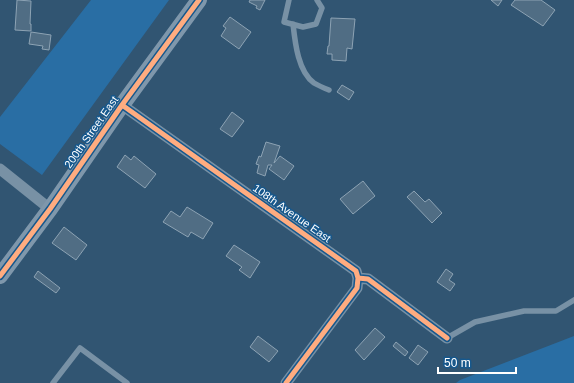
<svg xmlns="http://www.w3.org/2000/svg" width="574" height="383" font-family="Arial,sans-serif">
	<rect width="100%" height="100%" fill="#315572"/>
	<path fill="#296ea4" d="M91,0H169L42,175L0,144V117Z
		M574,336V383H456L460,380Z"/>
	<path fill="#506d84" stroke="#8da3b4" d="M17,0L31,1L30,24H31V31L15,30Z
		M250,0H265L260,10L256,8L257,6L249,2Z
		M491,0H502L498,6Z
		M515,0H541L555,10L543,26L511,5Z
		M230,17L251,32L239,49L221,36L226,28L223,26Z
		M331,18L355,19L352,49L347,48L346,61L332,60V54H327L328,46H329Z
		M31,32L51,35L49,50L42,49L43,46L29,44Z
		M342,85L354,92L349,100L337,92Z
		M232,112L244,121L232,137L220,129Z
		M266,142L280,146L274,163L280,156L294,166L284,180L269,169L272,165H268L265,176L257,173L259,165L256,164L259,156L261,157Z
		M125,155L131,160L134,156L156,174L145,188L117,167Z
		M363,181L375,196L353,214L340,199Z
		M414,191L425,202L429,199L442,213L432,223L407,197Z
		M187,207L213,223L203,239L191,232L188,237L163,222L171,211L180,217Z
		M64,227L87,245L76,260L52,243Z
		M234,245L260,262L250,278L239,270L242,267L226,256Z
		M446,269L453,274L449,280L455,284L450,291L437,282Z
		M38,271L60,288L56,293L34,277Z
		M375,328L385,337L364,360L355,350Z
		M258,336L278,351L269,362L250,347Z
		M396,342L408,352L405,356L393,346Z
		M418,345L428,352L418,365L409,358Z"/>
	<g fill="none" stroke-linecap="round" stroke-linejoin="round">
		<path stroke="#7891a5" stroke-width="5.5" d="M289,0L284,22L303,27L316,24L322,8L317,0
			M293,24C295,42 298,72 314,83C319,86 324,88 329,90
			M447,338L475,322L524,311H556L574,300
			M53,383L80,348L127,383"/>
		<path stroke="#7891a5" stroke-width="11" d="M122,105L356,271L358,278L368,279L447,338
			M0,169L50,209
			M286,383L357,288L358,278"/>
		<path stroke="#7f97ab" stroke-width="16" d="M0,276L50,209L122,105L199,0"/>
		<defs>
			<path id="cycleway" d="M122,105L356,271L358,278L368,279L447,338
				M0,276L50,209L122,105L199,0
				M286,383L357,288L358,278"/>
		</defs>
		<use href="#cycleway" stroke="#16588d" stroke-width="8"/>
		<use href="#cycleway" stroke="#ffac80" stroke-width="5"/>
	</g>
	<g text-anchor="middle" stroke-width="3" stroke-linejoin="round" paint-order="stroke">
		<g font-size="11" fill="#fff" stroke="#16588d">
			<text transform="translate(91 132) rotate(-55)" y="4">200th Street East</text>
			<text transform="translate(292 213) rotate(35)" y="4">108th Avenue East</text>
		</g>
	</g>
	<path d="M438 367v6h78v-6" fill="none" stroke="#ffffff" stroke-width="2"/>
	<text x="444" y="367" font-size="12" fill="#ffffff" stroke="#16588d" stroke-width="3" paint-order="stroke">50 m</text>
</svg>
